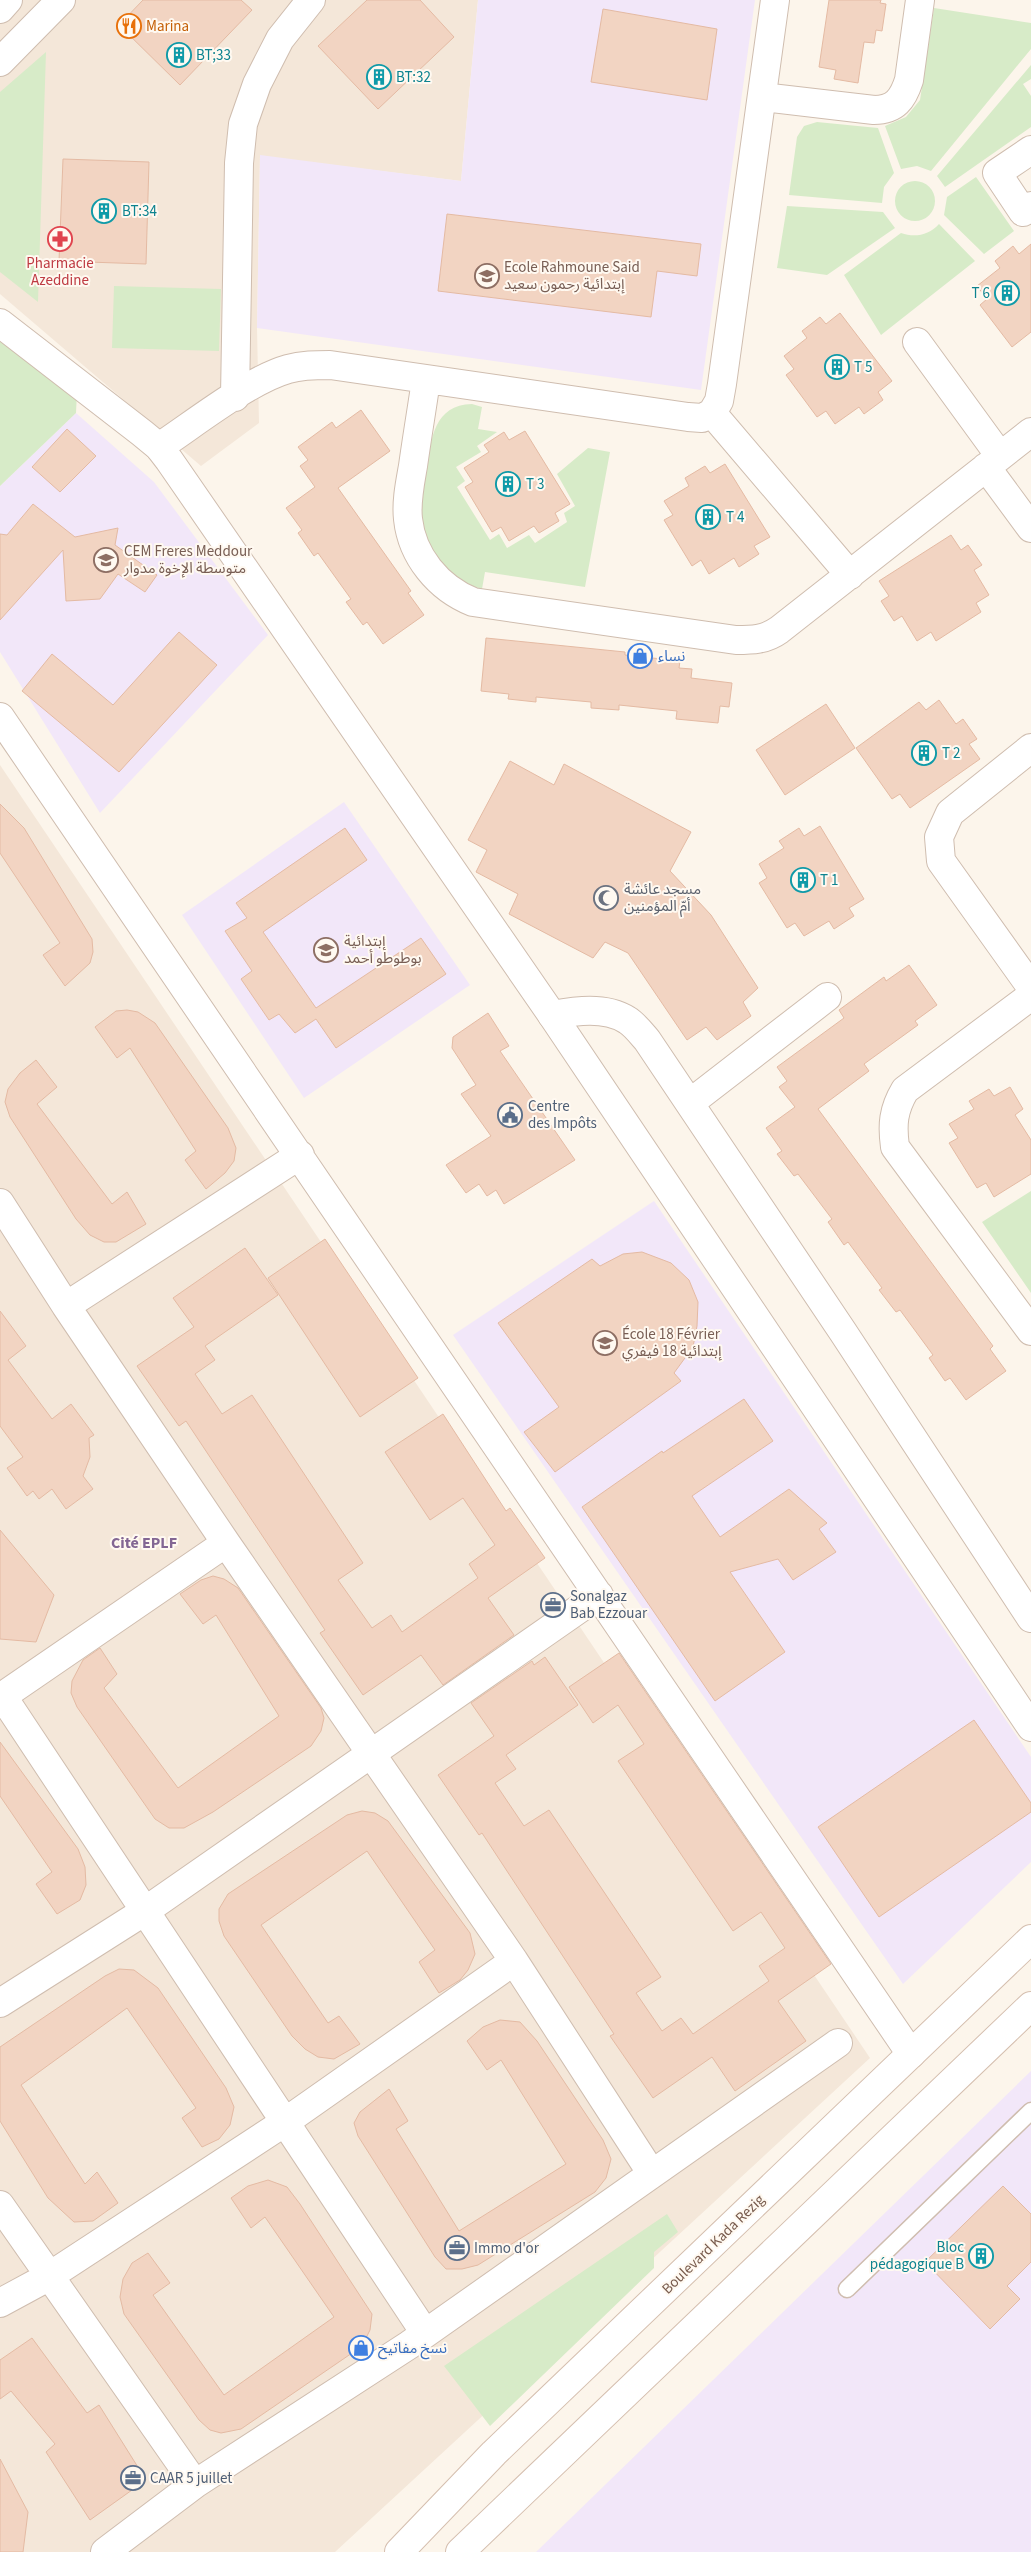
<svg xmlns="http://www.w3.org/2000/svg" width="1031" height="2552" font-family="'Source Sans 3','Noto Sans Arabic',sans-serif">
	<rect width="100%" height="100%" fill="#fcf5eb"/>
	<path fill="#f4e7d9" d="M0,0H478L461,181L260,156L257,328L259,423L201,466L0,294Z
		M0,765L870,2058L335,2552H0Z"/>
	<path fill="#f2e7f9" d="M478,0H755L701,390L257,328L260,155L461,181Z
		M76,413L154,482L268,635L100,813L0,652V486Z
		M344,802L470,985L304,1098L182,915Z
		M654,1201L1031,1757V1862L903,1984L453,1335Z
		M1031,2071V2552H536Z"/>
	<path fill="#d7ebc8" d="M934,8L1031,23V49L931,171L917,166L901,169L885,126L906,117L920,100Z
		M46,52L38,302L0,272V92Z
		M1031,65V79L1023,84L1031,96V127L945,187L937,176Z
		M817,122L878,128L894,173L884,187L882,203L789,195L797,137L804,126Z
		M976,177L1014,231L984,254L944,215L947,197Z
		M895 201a20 20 0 1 1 40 0a20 20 0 1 1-40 0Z
		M787,206L883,212L895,228L827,275L777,268Z
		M939,224L975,261L881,335L844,275L901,233C915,238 929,235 939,224Z
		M114,286L221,289L219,351L112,348Z
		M0,334L77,392L76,413L0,486Z
		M472,404L482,407L478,429L497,432L477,446L481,452L456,467L465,481L457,487L490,540L499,534L507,548L529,535L535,543L567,522L564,513L575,506L557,474L588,448L610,452L585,587L485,572L482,589C448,580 421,550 420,514C420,499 424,483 427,468C431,439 434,405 472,404Z
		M1031,1191V1293L982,1222Z
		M667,2214L678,2232L654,2252V2268L490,2426L444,2366Z"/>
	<path fill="#f2d4c2" stroke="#e4baa3" d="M143,0H241L252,10L180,85L119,25Z
		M367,0H420L454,37L378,109L318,46Z
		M829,0H881L880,3L886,4L882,31L876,30L874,43L864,42L858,83L834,79L836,70L819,67Z
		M603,9L717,29L707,100L591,82Z
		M63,159L149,162L146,264L59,261Z
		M447,214L701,244L697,276L657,271L651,317L438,291Z
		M1031,244V332L1012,347L980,305L987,299L977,286L1000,268L995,261L1013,246L1019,254Z
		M840,313L892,381L878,392L883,400L864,414L859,407L835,424L826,411L817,417L786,375L794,369L784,356L807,338L802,331L820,317L826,324Z
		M361,410L390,451L338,488L411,591L408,593L424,615L383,644L367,622L363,625L346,602L351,599L318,553L314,556L298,533L302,530L286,508L315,487L300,466L308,460L298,447L332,422L336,428Z
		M67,429L96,456L60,492L32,467Z
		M525,431L570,504L555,513L559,521L539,533L534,526L509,541L501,527L492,532L465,487L473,482L464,468L489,452L484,445L504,432L509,440Z
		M725,464L770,537L754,546L759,554L739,567L734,558L709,574L701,560L692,566L664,520L673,515L664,501L689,486L685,478L705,466L710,473Z
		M33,504L75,537L118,528L115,545L157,575L145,592L118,574L100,599L66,601L63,550L0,620V534L7,535Z
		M951,535L961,550L968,545L982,565L974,570L989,595L976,603L981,612L936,641L931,632L917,641L902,616L894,621L881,601L889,596L879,581Z
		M179,632L217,665L119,772L22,691L52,654L113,705Z
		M486,638L625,652V655L680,661L679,668L692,669L691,678L732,683L729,707L720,706L718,723L676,719L677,711L619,705V710L591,708V702L536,697V702L508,699L509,694L481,691Z
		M939,700L956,724L963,719L977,739L969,744L980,759L910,808L900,794L892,799L856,748L919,702L926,710Z
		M826,704L855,748L785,795L756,750Z
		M510,761L554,785L564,764L691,832L670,871L711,915L758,988L743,1002L751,1016L717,1040L706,1027L687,1040L628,953L605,942L593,958L509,914L518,894L476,872L487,850L468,840Z
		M0,804L24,828L92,939L93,952L90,963L65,986L43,955L60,943L0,853Z
		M820,826L864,899L849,908L854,916L834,929L829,921L804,936L795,923L787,928L759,883L767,878L759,864L784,848L779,841L799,828L804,836Z
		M345,828L367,860L263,932L316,1008L421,938L446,974L336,1048L316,1019L295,1033L279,1014L269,1020L241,979L252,971L225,931L247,918L236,903Z
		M909,965L937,1005L915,1021L918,1025L864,1064L869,1071L818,1109L993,1346L990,1349L1006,1371L966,1400L950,1378L945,1381L929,1358L933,1355L900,1310L896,1312L879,1290L882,1288L848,1242L844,1245L828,1222L832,1219L798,1174L794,1176L777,1154L782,1151L766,1128L795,1107L779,1087L787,1081L777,1067L844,1018L839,1010L884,977L886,981Z
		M127,1010L138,1012L155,1023L228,1128L236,1148L234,1161L225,1173L206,1189L185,1160L196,1151L130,1048L117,1058L95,1027L116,1011Z
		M488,1013L509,1046L500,1051L575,1160L504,1204L496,1190L487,1196L479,1184L466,1193L446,1165L491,1136L461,1094L476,1085L452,1048L453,1037Z
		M36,1060L57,1087L37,1104L112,1204L127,1192L146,1224L116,1242H104L90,1235L76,1219L10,1117L5,1102L8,1089L20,1073Z
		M1010,1087L1023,1109L1015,1115L1031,1140V1174L994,1197L986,1183L977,1188L949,1143L958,1138L949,1124L974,1109L969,1101L989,1089L994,1096Z
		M325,1239L418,1378L360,1417L268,1278Z
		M245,1248L278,1295L205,1346L215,1360L195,1374L222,1414L252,1395L363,1563L338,1580L372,1628L391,1615L402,1632L478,1578L469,1564L495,1545L463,1498L430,1520L385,1452L443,1414L506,1511L510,1508L545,1558L488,1598L514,1635L443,1685L421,1655L363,1695L320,1633L325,1630L186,1421L179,1426L137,1366L194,1327L173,1298Z
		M642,1252L671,1263L689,1280L698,1302L697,1326L693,1347L674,1373L681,1381L555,1472L524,1432L559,1407L498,1323L592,1259L600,1266L623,1254Z
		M0,1311L26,1346L8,1360L52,1419L71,1404L94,1435L89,1438L90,1457L83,1476L93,1489L66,1509L52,1489L39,1499L33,1491L27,1496L7,1468L23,1457L0,1426Z
		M744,1399L773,1441L692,1496L720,1537L789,1489L827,1523L819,1529L836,1552L793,1580L778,1559L730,1572L785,1652L715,1701L582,1507L662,1451L663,1453Z
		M0,1530L54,1595L36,1642L0,1639Z
		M213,1576L224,1579L238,1588L321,1708L324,1718L321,1731L311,1746L213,1812L184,1828H169L155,1819L77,1707L71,1693L72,1681L83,1660L100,1648L117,1674L104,1688L178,1788L279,1716L216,1615L203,1624L180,1594L201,1580Z
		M619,1653L831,1964L778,2001L806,2041L735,2091L712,2057L653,2098L610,2036L614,2034L482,1833L479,1835L438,1775L494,1736L471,1703L532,1661L534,1665L545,1657L578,1705L506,1755L516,1769L495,1783L524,1826L549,1810L661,1977L636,1993L662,2031L681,2018L693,2034L769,1981L759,1966L785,1948L761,1912L733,1931L618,1761L644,1744L618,1705L593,1723L569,1687Z
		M974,1720L1031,1803V1812L879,1917L818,1827Z
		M0,1742L78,1849L85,1867L86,1885L80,1900L57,1914L36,1884L52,1872L0,1796Z
		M362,1811L375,1813L388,1821L470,1933L475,1954L468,1970L460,1980L439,1993L419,1962L435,1950L367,1851L261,1925L328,2023L339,2016L360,2044L334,2059L318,2057L305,2049L292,2036L224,1936L219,1921V1909L228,1894L347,1815Z
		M119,1969L134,1970L158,1988L226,2088L234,2107L230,2125L219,2139L202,2147L182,2118L196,2108L127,2008L21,2085L85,2184L97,2172L118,2203L93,2221L74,2222L48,2198L0,2121V2047L105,1976Z
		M500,2020L520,2022L537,2041L603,2140L611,2159L606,2178L595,2192L478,2265L462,2269H446L435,2257L358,2136L354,2123L360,2112L389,2089L408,2121L396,2129L459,2231L566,2164L501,2060L487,2070L467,2041L483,2027Z
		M268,2180L287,2187L300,2204L372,2314L370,2330L364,2342L355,2351L241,2429L221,2433L210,2430L199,2420L124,2314L120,2297L123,2279L132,2263L148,2253L170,2283L153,2295L224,2395L334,2317L265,2217L251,2228L231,2198L248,2186Z
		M1003,2186L1031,2214V2262L1007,2286L1020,2299L990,2329L925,2262Z
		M32,2338L87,2413L99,2405L146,2480L90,2520L46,2452L55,2444L11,2391L0,2399V2360Z
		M0,2459L28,2512L23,2552H0Z"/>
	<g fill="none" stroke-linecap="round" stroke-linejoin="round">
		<defs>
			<path id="service" d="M847,2289L1031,2111"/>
			<path id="minor" d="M762,97L874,110C895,110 903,99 909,80L920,0
				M1031,150L997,173L1023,212L1031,206
				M917,342L1000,456
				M426,380C422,408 417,437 413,466C410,483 406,502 408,519C412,556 438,588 473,602L736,640C752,640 765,640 779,630L1031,432
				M235,397L239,163L243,124L257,84L280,39L311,0
				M712,413L719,401L722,384L775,0
				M159,447C194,424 249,380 288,369C302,365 316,365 330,365L688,417L702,418L712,413L850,575
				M986,467L1031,528
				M0,717L911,2054
				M1031,748L950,813L939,837L941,861L1031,987
				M1031,996L905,1090C893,1110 892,1125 895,1147L1031,1331
				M552,1015C575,1011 605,1006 627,1020C634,1024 641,1033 647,1040L843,1332L1031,1618
				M690,1103L827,997
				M0,1203L66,1306L226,1543L514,1961L652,2174
				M66,1306L300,1155
				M3,1697L425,2333
				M0,1698L226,1543
				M0,2003L145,1911L599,1595
				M0,2205L195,2484
				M0,2303L48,2277L285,2122L514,1961
				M105,2552L195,2484L409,2345L838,2043"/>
			<path id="tertiary" d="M0,9L8,0
				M0,62L61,0
				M0,323L142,433L159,447L169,460L552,1015L1031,1727"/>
			<path id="secondary" d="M399,2552L494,2453L1031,1939
				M460,2552L1031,2006"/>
		</defs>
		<use href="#service" stroke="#cfbdaf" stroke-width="19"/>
		<use href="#minor" stroke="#cfbdaf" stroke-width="30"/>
		<use href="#tertiary" stroke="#cfbdaf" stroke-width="30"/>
		<use href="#secondary" stroke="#d5bfaf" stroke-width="30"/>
		<use href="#service" stroke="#fff" stroke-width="16"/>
		<use href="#minor" stroke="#fff" stroke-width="28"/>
		<use href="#tertiary" stroke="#fff" stroke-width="28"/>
		<use href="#secondary" stroke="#fff" stroke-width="28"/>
	</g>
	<defs>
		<symbol id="restaurant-ring" viewBox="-11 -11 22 22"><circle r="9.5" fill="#fff9f1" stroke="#e8710a" stroke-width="1.5"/><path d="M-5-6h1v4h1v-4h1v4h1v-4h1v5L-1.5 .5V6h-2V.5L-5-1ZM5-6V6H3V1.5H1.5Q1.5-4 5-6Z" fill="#e8710a"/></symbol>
		<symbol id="building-ring" viewBox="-11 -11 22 22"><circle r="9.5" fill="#fff9f1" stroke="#0f9aa8" stroke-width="1.5"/><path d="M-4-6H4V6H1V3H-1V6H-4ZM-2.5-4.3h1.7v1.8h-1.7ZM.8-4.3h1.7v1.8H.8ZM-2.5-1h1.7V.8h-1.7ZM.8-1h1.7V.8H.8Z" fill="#0f9aa8"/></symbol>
		<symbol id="pharmacy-ring" viewBox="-11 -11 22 22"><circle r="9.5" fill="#fff9f1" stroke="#e0444e" stroke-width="1.5"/><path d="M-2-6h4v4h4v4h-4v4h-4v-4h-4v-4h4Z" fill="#e0444e"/></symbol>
		<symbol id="school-ring" viewBox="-11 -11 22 22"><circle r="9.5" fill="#fff9f1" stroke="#8d6e63" stroke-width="1.5"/><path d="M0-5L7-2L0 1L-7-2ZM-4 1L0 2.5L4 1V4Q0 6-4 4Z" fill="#8d6e63"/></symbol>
		<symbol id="shop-ring" viewBox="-11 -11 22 22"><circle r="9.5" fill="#fff9f1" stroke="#3f7fe0" stroke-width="1.5"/><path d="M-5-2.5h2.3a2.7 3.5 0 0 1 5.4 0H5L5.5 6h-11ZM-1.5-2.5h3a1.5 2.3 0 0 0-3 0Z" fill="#3f7fe0"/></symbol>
		<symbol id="mosque-ring" viewBox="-11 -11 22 22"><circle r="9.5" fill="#fff9f1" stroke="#6b7280" stroke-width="1.5"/><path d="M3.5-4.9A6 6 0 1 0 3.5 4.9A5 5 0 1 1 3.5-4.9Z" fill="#6b7280"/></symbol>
		<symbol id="civic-ring" viewBox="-11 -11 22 22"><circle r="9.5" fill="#fff9f1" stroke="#5c6f8a" stroke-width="1.5"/><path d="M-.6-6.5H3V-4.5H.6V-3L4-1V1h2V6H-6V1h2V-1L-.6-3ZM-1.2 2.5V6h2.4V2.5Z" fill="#5c6f8a"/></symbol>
		<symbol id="office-ring" viewBox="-11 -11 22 22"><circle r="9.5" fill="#fff9f1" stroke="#5c6f8a" stroke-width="1.5"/><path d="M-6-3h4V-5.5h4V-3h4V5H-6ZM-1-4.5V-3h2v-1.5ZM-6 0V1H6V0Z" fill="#5c6f8a"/></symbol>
	</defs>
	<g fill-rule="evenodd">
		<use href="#restaurant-ring" x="115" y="12" width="28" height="28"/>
		<use href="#building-ring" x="165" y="41" width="28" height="28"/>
		<use href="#building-ring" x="365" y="63" width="28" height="28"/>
		<use href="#building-ring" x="90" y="197" width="28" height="28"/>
		<use href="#pharmacy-ring" x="46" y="225" width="28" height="28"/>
		<use href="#school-ring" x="473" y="262" width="28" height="28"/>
		<use href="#building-ring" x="993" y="279" width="28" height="28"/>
		<use href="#building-ring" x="823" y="353" width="28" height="28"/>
		<use href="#building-ring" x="494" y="470" width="28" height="28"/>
		<use href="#building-ring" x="694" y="503" width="28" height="28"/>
		<use href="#school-ring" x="92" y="546" width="28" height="28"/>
		<use href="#shop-ring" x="626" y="642" width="28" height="28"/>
		<use href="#building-ring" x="910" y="739" width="28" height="28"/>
		<use href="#building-ring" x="789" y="866" width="28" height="28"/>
		<use href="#mosque-ring" x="592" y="884" width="28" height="28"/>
		<use href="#school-ring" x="312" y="936" width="28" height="28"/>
		<use href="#civic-ring" x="496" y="1101" width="28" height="28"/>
		<use href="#school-ring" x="591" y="1329" width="28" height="28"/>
		<use href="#office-ring" x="539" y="1591" width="28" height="28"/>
		<use href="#office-ring" x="443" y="2234" width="28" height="28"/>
		<use href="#building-ring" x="967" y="2242" width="28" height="28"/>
		<use href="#shop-ring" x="347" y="2334" width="28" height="28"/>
		<use href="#office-ring" x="119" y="2464" width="28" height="28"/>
	</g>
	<g text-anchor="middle" stroke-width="4" stroke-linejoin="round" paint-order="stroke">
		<g font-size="15" fill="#c56008" stroke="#fff9f1" text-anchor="start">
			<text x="146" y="31">Marina</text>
		</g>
		<g font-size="15" fill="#0d838f" stroke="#fff9f1" text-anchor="start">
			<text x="196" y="60">BT;33</text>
			<text x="396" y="82">BT:32</text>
			<text x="122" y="216">BT:34</text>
			<text x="990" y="298" text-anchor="end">T 6</text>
			<text x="854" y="372">T 5</text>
			<text x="526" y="489">T 3</text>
			<text x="726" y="522">T 4</text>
			<text x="942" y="758">T 2</text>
			<text x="820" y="885">T 1</text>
			<text x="964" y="2252" text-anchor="end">Bloc<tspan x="964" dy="17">pédagogique B</tspan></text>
		</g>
		<g font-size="15" fill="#be3a42" stroke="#fff9f1">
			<text x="60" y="268">Pharmacie<tspan x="60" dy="17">Azeddine</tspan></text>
		</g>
		<g font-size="15" fill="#785e54" stroke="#fff9f1" text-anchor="start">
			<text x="504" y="272">Ecole Rahmoune Said<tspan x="504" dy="17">إبتدائية رحمون سعيد</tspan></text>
			<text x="124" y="556">CEM Freres Meddour<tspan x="124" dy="17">متوسطة الإخوة مدوار</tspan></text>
			<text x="344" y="946">إبتدائية<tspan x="344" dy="17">بوطوطو أحمد</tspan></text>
			<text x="622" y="1339">École 18 Février<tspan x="622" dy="17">إبتدائية 18 فيفري</tspan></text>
		</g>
		<g font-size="15" fill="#366cbe" stroke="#fff9f1" text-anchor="start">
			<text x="658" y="661">نساء</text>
			<text x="378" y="2353">نسخ مفاتيح</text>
		</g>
		<g font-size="15" fill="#5b616d" stroke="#fff9f1" text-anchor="start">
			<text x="624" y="894">مسجد عائشة<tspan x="624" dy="17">أمّ المؤمنين</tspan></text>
		</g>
		<g font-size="15" fill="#4e5e75" stroke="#fff9f1" text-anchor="start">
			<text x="528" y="1111">Centre<tspan x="528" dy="17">des Impôts</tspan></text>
			<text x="570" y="1601">Sonalgaz<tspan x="570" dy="17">Bab Ezzouar</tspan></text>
			<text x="474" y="2253">Immo d'or</text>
			<text x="150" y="2483">CAAR 5 juillet</text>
		</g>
		<g font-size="15" fill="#785b4d" stroke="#fff9f1">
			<text transform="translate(713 2244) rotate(-44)" y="5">Boulevard Kada Rezig</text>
		</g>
		<g font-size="16" font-weight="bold" fill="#836693" stroke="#fff9f1">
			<text x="144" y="1548">Cité EPLF</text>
		</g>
	</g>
</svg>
